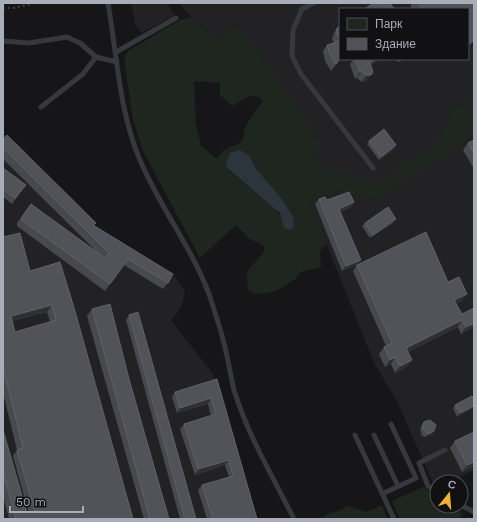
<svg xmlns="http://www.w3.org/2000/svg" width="477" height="522" font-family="'Work Sans',sans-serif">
	<rect width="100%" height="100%" fill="#161618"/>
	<path fill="#222225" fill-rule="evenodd" d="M131,3H167L175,15L141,33L135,25Z
		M179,3H474V470L450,482L433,483L396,399L375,365L309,201L330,177L311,152L322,143L237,24L218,38L197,24ZM340,9H468V59H340Z
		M3,134L20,146L58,191L99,229L175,277L182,286L185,293L181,308L171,320L213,374L255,519H3Z"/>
	<path fill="#1e261f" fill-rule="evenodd" d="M191,17L197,24L218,38L238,24L322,143L312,152L330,177L335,173L347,172L360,180L376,182L389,180L400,165L432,148L454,108L474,97V136L375,200L341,190L310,201L327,243L320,251L321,267C312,271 299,268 296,279C291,280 289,283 285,286C274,292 261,297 249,291C242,267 253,268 264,251V246L250,239L236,225L200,258L143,151L133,120L124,60L128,51L180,20ZM194,81L220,83V95L232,106L249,96L259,97L263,102C259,105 247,123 245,128C243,133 245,137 242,141C234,149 227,143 217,159L201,146L196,124ZM249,155L257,170L294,218H282L273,206L227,169Z
		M423,487L437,496V506C447,506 456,505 462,515L459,519H400L392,501Z
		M382,505L387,519H321L329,513L339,511L348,506L366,512Z"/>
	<path fill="#2c353c" d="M240,150L249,155L257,170L281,198L294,218L293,228L289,230L284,228L280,213L227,168L226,163L230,153Z"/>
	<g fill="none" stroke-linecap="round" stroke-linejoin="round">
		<path stroke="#3d3f44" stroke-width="2" stroke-dasharray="2 3" stroke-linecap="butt" d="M3,8H14L35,3"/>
		<path stroke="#37383d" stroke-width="5" d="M108,3C117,55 119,111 140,160C159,206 191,246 209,294C215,313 222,332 226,352C229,364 231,378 234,390C249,438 272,475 294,519
			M313,3L302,9L293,30L292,56L301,74L373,168
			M3,41L29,43L67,37L80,43L96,57L117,62
			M116,52L176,18
			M41,107L83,74L96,57
			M355,435L394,519
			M374,435L398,486
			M437,491L428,486L419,463L445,450
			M382,494L416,478L391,424
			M461,505L474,512"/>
	</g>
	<path fill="#47494d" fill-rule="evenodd" d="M411,3H474L469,47L468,48V9H413L411,7Z
		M340,26V59L331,71L325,61L323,51L327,45L334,43L332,39L333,35L337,28Z
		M354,59H380L371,65L366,82H362L357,78L355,79L350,64Z
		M396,59H402V60L399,62Z
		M3,140L96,223L94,226L168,283L163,289L124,265L105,291L17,226V223L31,204L100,255L3,159Z
		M474,140V169L463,150L468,143Z
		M369,141L396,145L394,149L379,160L367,144Z
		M3,168L26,185L12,204L3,197Z
		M319,199L354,202L351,207L340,212L358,264L448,282L467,294L462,301L456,303L462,314L474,327L461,334L458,327L408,352V366L395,373L391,364L385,367L379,354L384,347L386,346L353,271L357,265L342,271L315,204Z
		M365,223H393L370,238L362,226Z
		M3,237L30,271L60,262L133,519H9L3,496V430L27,513L29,514L13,456L17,450L3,393ZM47,312L50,322L15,332L12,321Z
		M92,309L129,379L169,519H144L87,316Z
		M129,315L196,519H180L126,320Z
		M217,379L257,519H207L198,490L202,485L229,477L225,465L195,475L180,429L184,424L211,416L208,404L177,413L172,397L175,392Z
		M472,396L457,417L453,408L455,405Z
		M424,422L432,435L425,437L422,436L420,429Z
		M455,441L474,466L462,472L450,448Z"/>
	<path fill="#2f3033" d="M474,40L469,47L468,48V45Z
		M375,59H380L366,70L370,63Z
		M362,71L357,78L355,79L360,72Z
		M366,75H371L366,82H362Z
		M396,145L394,149L379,160L381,157Z
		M354,202L351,207L335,214L339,209Z
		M396,219L393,223L370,238L373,235Z
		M361,260L357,265L342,271L346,266Z
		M467,294L462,301L450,306L454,300Z
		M52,305L47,312L6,323L11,316Z
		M462,320L458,327L402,355L406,348Z
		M474,323V327L461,334L466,327Z
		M395,357L391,364L385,367L390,360Z
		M412,360L408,366L395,373L400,366Z
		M211,398L208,404L177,413L180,408Z
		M474,406V408L457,417L460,413Z
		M434,431L432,435L425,437L428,434Z
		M229,460L225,465L195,475L198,469Z
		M474,462V466L462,472L467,465Z"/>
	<path fill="#525359" stroke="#5f6168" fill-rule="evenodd" d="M373,3H390L394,9H365Z
		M418,3H474V40L468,45V9H424L421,7Z
		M340,26V38L336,33L337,28Z
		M340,41V48L338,49L340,53V59L336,64L330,54L327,45Z
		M355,59H375L370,63L373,72L371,75H366L362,71L360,72Z
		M384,129L396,145L381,157L369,141Z
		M7,135L96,223L93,225L173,274L168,283L128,259L110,284L22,220V217L31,204L105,258L109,253L3,148V140Z
		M474,140V154L468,143Z
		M3,168L26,185L15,198L3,189Z
		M349,192L354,202L339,209L361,260L346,266L319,199L325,197L327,200Z
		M388,207L396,219L373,235L365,223Z
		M426,232L448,282L459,277L467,294L454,300L462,314L474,308V323L466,327L462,320L406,348L412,360L400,366L395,357L390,360L384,347L392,343L357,265Z
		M20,233L30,271L60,262L75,311L133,519H16L3,472V430L27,513L32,516L35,511L17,450L23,448L3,367V237ZM52,305L56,320L15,332L11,316Z
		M110,304L129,379L169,519H150L92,309Z
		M138,312L196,519H185L129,315Z
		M217,379L257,519H213L202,485L233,476L229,460L198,469L184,424L216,414L211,398L180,408L175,392Z
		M472,396L474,399V406L460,413L455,405Z
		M430,420L436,425L434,431L428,434L425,432L422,426L424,422Z
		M474,432V462L467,465L455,441Z"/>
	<rect width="477" height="522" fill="none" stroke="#a8adb8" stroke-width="8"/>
	<rect x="339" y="8" width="130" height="52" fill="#111113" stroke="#4d4f55"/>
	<rect x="347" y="18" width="20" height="12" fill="#1e261f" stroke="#4d4f55"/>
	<text x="375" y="28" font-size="12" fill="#a8adb8">Парк</text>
	<rect x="347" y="38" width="20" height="12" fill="#525359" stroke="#4d4f55"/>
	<text x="375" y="48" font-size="12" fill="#a8adb8">Здание</text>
	<g transform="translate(449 494) rotate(17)"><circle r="19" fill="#111113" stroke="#4d4f55"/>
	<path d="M0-3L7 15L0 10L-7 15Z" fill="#f2b134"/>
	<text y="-6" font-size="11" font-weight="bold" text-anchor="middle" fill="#a8adb8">С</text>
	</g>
	<path d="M10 506v6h73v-6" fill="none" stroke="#a8adb8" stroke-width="2"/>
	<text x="16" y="506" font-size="12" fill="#a8adb8" stroke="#111113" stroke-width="3" paint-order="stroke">50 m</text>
</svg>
